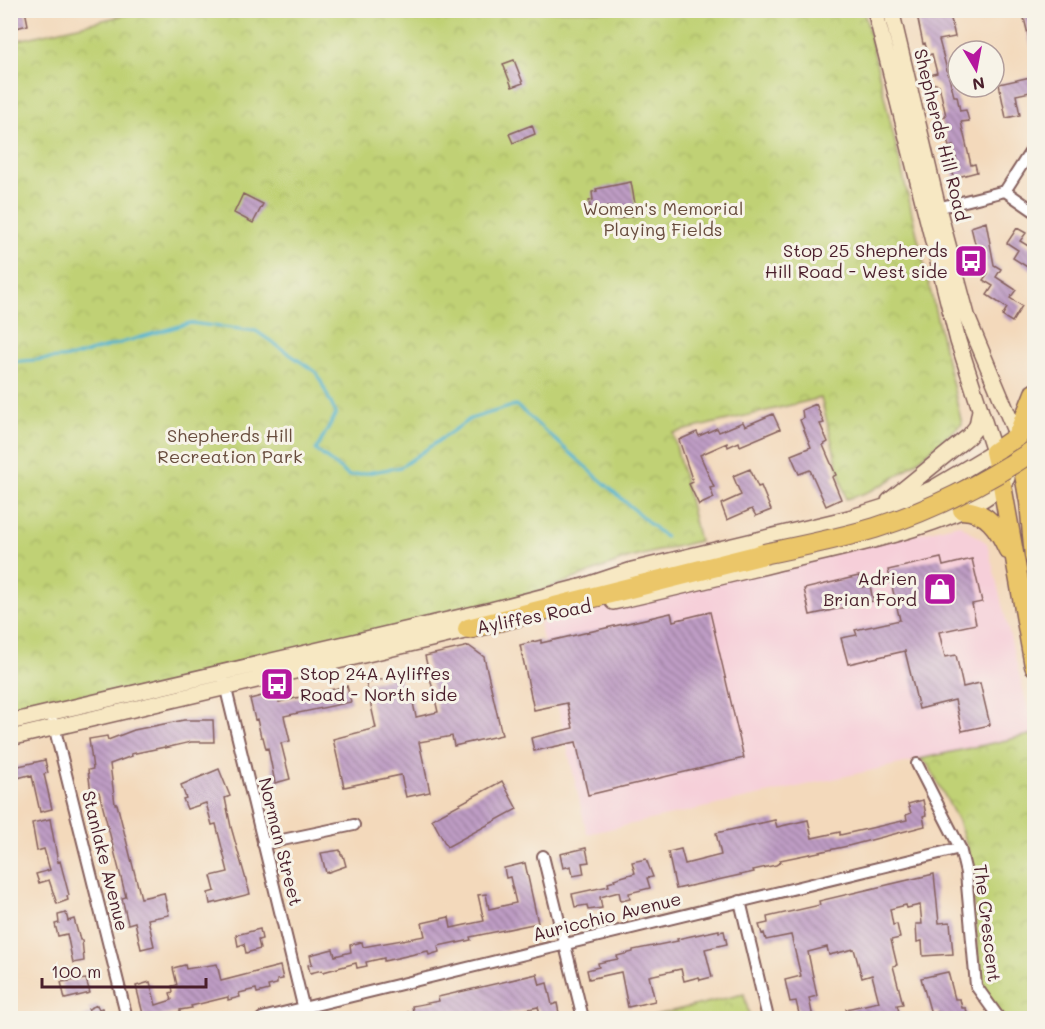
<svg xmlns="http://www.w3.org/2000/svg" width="1045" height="1029" font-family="Mali,sans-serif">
	<defs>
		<pattern id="park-crowns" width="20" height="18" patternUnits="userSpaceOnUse" patternTransform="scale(1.5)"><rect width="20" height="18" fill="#c0d174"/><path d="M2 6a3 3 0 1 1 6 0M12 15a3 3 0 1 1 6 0" fill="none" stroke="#a6b365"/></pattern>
		<pattern id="building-back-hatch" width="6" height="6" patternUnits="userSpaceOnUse" patternTransform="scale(1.5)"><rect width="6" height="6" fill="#be9cc4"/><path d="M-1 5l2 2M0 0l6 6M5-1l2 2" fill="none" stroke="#9c7f9f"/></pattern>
	</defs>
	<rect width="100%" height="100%" fill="#f7f3e8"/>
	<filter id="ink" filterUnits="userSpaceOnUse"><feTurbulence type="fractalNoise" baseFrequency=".0167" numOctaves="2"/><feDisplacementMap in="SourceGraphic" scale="12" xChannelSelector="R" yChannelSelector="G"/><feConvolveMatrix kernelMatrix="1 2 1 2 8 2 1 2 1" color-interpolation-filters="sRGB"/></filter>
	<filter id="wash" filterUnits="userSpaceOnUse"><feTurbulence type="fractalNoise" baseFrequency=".008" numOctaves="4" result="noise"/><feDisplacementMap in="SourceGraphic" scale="24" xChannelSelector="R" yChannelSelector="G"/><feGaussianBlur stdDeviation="1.35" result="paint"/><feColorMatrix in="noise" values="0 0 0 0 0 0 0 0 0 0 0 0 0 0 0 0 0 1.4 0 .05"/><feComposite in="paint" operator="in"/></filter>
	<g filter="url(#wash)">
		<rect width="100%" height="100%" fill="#f3d9bb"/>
		<path fill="#f6cfd9" d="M959,524L987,543L1034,734L587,834L539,623Z"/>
		<path fill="url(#park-crowns)" stroke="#857850" stroke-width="1.5" d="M146,10L864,11L962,424C926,453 891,489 846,499L821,398L673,433L699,541L626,559L491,610L11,721L10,42Z
			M1034,734V1018H1005L985,994L980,982L972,874L968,849L958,821L929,766L920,759Z
			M744,994L750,1018H643Z"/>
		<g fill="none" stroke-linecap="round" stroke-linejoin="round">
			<path stroke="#51b3d0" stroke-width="3" d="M10,362L72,357L190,323L256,331L317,373L336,414L316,450L349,476L401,467L470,419L516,405L665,537"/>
		</g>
		<g id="blocks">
			<path fill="url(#building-back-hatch)" d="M12,10H25L28,25L16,28Z
				M916,10H949L955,37L939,40L954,96H957L960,111L966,110L969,121L961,122L971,165L975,164L977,172L954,178L952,167L958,166L953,146L949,147L944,126H942L940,117L946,116L939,85L932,83L930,75L937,73L932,54L928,55L925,43L923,44Z
				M1022,10H1035V47H1031Z
				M514,60L523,83L512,87L503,64Z
				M1035,76V91L1016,95L1020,115L1006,118L999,84Z
				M532,125L535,134L513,143L509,134Z
				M631,182L637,215L617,219L614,206L591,210L589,201L593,200L592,192L597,191L596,189Z
				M243,194L263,204L253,223L234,213Z
				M986,222L994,265L1001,269L996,277L1016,290L1010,298L1022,306L1012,322L1002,316L1007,308L987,295L993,286L983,280L988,273L982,247L976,248L971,227Z
				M1017,228L1026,233L1020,241L1035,250V272L1013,258L1018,250L1007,243Z
				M816,404L824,423L820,424L828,442L823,445L836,475L832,477L841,499L826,506L810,470L799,474L791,455L811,447L800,420L803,418L802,410Z
				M773,414L780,429L740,446L739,442L728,447L727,443L700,455L714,487L710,488L714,498L699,505L689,484L693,482L679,440L697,432L699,436L717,428L719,432L743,422L745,426Z
				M750,469L758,487L761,486L771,510L756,516L752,509L727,520L721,504L741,495L733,476Z
				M941,558L943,566L972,559L982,602L972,604L976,624L939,632L945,657L956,655L963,687L980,683L990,725L962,731L955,700L919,709L905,651L848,664L841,638L857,635L855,630L900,620L888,570Z
				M859,576L862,587L870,585L873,601L810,615L804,589Z
				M710,612L744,758L588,795L576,742L534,751L531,738L573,728L567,703L534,710L520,645L541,640V643L671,613L673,621Z
				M469,646L484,657L502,735L454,746L452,736L419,742L430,792L406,797L401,775L344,787L333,739L376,728L366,683L399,676L403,694L411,693L416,717L438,712L425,656Z
				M347,686L351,702L284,716L290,741L281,743L290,779L275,783L268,748L266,749L263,737H261L257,719L255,720L250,699L277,692L279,702Z
				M184,720H213L214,742H191L165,748V747L131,754L132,756L110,764L115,804H117L141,898L164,893L169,915L148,919L154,946L141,949L135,922L128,924L122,898L126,897L99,792L91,793L88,770L93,769L89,739L107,736L108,740L134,730Z
				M45,760L48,773L44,774L52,809L40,812L32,776L29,777V775L10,780V768Z
				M219,769L230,796L225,798L231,827L250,894L210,904L208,893L215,891L211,876L228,872L216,824L212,825L206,803L187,809L183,799L186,798L181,785Z
				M502,781L517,809L447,847L432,819Z
				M923,800L926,815L923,816L925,826L848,846L780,860L781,862L776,865L753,870L754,872L676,889L668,852L681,849L685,864L721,855L716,833L775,820L777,827L808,820L812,838L840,832V835L907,820L906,815L911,813L908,804Z
				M50,819L58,862L60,861L69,895L67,896L68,900L57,904L49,880L39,883L36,874L50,870L44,849L37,851L32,823Z
				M586,848L589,862L582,863L584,874L573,876L571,866L563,868L560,854Z
				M340,850L341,855H343L346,866L326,873L321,853Z
				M646,859L653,877L647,878L650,888L629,893L630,899L621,901L619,892L600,897L602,908L588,910L587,905L575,907L572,894L609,886L608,883L615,881L614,879L635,873L632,862Z
				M525,863L538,923L470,937L471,940L457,943V942L438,946L439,952L429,955L428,951L384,961V958L366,962L367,966L357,968L356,963L323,972L322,970L310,973L308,965L312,964L310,955L333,949L335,956L351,952L350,945L362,942L363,947L425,936L422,923L449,917L451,928L484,921L478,895L486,894L489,909L516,903L510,877L506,878L504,868Z
				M934,874L939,923L950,922L953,954L923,956L922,941L917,942L916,924H922L920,905L907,908L906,905L890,909L893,925L897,924L900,938L891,940L897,965L893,966L903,1004L897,1005L901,1018H849L846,1009L879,1002L872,975L862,978L854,949L829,955L827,947L808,952L817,996L809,998L813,1018H800L796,1001L790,1002L785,980L801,976L791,935L766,940L764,933L762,934L759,925L768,923L767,917L820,905L819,901Z
				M66,913L68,921L74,919L80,940H82L84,961L73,963L67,934L58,936L55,924L59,923L58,915Z
				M260,929L262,939L258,940L260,949L246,953L244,944L238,946L236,935Z
				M719,930V932L724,931L727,944L705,949L712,977L700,980L699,977L684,981L681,969L649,976L655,1001L628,1007L621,972L589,979L587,970L599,967L598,963L618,959L617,956L633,952V950L678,941L677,939Z
				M217,964L221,981L280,966L283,979L277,980V984L268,986L269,990L257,993L256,989L239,993L240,997L228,1000V997L191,1006L192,1008L180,1010V1012L153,1018H144L136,986L150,982L156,1005L172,1000L170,993L173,992L172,986L177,985L173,968L185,965L186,969Z
				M948,972L955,999H960L962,1008H966L968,1018H939L938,1012L931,1014L921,978Z
				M537,974L540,985L547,983L552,1005L557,1003L560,1018H541L538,1007L502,1015L503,1018H443L442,1014L419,1018H398L397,1015L413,1011L412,1006L439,1001L438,997Z
				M86,979L90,993L65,999L61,982Z
				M97,1005L99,1009L102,1008L106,1018H81L91,1013L88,1009Z"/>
		</g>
	</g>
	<g filter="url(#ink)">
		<use href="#blocks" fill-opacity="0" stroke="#85605d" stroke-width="1.5"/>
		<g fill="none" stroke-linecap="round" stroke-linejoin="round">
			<defs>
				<path id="minor" d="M1005,191L1034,146
					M933,209L1005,191L1034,211
					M224,681L306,1018
					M53,722L127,1018
					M917,764L960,848L966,873L976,986L999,1018
					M263,844L354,825
					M543,856L583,1018
					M740,901L768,1018
					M262,1018L960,848"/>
				<path id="secondary" d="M891,10L938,208L968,319L1017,436
					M889,501L969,436L977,426L980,410
					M613,602C667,590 720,577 774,564C828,550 977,524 1007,478
					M10,722L491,610L584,586L632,570L849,518L897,503L932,489L994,452L958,341L875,10
					M10,738L478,628"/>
				<path id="trunk" d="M1017,436L994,452L1002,485L1034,666
					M1017,436L1034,393
					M1019,447L1029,502L1034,557
					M962,510C987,511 998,528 1008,550"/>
				<path id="motorway" d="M1017,436L1034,420
					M468,629L764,554"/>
			</defs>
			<use href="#minor" stroke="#85605d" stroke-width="14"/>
			<use href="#secondary" stroke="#85605d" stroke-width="18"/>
			<use href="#trunk" stroke="#85605d" stroke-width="21"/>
			<use href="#motorway" stroke="#85605d" stroke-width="22"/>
			<use href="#minor" stroke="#fff" stroke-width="10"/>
			<use href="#secondary" stroke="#f7e8c3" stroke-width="15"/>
			<use href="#trunk" stroke="#ebc669" stroke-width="18"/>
			<use href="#motorway" stroke="#ebc669" stroke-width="20"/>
			<defs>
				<path id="motorway-bridge" d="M764,554C801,546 838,539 875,528C932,510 985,483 1034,450"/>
			</defs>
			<use href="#motorway-bridge" stroke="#85605d" stroke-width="22" stroke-linecap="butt"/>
			<use href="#motorway-bridge" stroke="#ebc669" stroke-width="20"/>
		</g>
	</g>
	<defs>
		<symbol id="bus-square" viewBox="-11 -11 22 22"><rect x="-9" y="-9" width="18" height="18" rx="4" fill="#b5179e" stroke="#f7f3e8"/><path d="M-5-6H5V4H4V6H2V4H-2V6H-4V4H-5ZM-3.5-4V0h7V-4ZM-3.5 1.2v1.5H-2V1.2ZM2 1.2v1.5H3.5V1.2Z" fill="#fff"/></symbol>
		<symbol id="shop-square" viewBox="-11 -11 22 22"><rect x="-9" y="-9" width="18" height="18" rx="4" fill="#b5179e" stroke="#f7f3e8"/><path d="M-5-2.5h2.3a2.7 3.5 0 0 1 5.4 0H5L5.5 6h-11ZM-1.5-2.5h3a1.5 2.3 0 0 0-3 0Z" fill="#fff"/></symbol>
	</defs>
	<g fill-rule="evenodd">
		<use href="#bus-square" x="952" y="242" width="38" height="38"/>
		<use href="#shop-square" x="921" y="570" width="38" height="38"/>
		<use href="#bus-square" x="258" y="665" width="38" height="38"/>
	</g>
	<g text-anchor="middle" stroke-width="6" stroke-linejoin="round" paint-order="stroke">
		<g font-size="18" fill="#4a1f2b" stroke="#f7f3e8">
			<text transform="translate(941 135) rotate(76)" y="6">Shepherds Hill Road</text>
			<text transform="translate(534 617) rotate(-11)" y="6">Ayliffes Road</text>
			<text transform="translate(280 842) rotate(76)" y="6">Norman Street</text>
			<text transform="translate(105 861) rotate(76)" y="6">Stanlake Avenue</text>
			<text transform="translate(607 917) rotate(-14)" y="6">Auricchio Avenue</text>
			<text transform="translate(987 923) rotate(83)" y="6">The Crescent</text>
		</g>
		<g font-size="18" fill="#684c3d" stroke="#f7f3e8">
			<text x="663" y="215">Women's Memorial<tspan x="663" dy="21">Playing Fields</tspan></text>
			<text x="230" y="442">Shepherds Hill<tspan x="230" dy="21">Recreation Park</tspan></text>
		</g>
		<g font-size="18" fill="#4a1f2b" stroke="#f7f3e8" text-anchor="end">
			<text x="948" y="257">Stop 25 Shepherds<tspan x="948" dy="21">Hill Road - West side</tspan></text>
			<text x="917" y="585">Adrien<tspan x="917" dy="21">Brian Ford</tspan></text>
			<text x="300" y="680" text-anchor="start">Stop 24A Ayliffes<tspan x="300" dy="21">Road - North side</tspan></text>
		</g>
	</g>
	<rect width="1045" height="1029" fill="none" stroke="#f7f3e8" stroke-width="36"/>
	<g transform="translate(976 69) rotate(170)"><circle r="28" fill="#f7f3e8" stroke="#b29e9c" stroke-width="1.5"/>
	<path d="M0-4.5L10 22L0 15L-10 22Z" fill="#b5179e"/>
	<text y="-9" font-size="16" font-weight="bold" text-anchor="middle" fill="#4a1f2b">N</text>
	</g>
	<path d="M42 978v9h164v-9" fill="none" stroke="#4a1f2b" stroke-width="3"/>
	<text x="51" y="978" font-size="18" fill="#4a1f2b" stroke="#f7f3e8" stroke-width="4.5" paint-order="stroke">100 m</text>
</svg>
